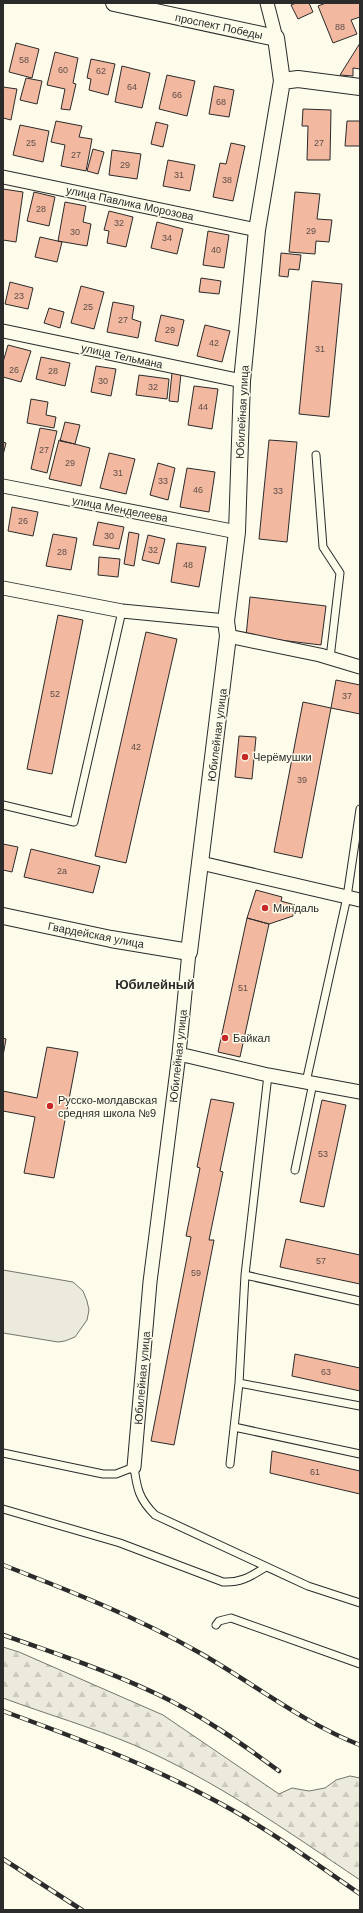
<svg xmlns="http://www.w3.org/2000/svg" width="363" height="1913" font-family="Helvetica,sans-serif">
	<defs>
		<pattern id="forest-firs" width="22" height="20" patternUnits="userSpaceOnUse"><rect width="22" height="20" fill="#ecebdb"/><path d="M5 1l3.5 6h-7zM16 11l3.5 6h-7z" fill="#cbcabc"/></pattern>
	</defs>
	<rect width="100%" height="100%" fill="#fdfbea"/>
	<path fill="#ecebdb" stroke="#74746e" d="M3,1270L73,1282L83,1291L87,1301L89,1310L87,1320L75,1337L65,1341L58,1342L3,1333Z"/>
	<path fill="url(#forest-firs)" stroke="#74746e" d="M3,1647L19,1652L163,1715L279,1794L292,1788L309,1791L325,1788L336,1780L350,1776L360,1778V1880C287,1831 215,1780 134,1745C91,1727 46,1714 3,1698Z"/>
	<path fill="#f2b8a0" stroke="#2b2b2b" d="M296,3H309L313,12L298,19L291,5Z
		M326,3H360V17L351,20L357,34L333,43L318,6Z
		M16,43L39,49L32,78L9,72Z
		M360,43V69L353,68V76L340,75Z
		M55,52L78,58L73,83L76,84L70,110L61,109L65,89L47,85Z
		M91,59L115,64L108,95L89,90L91,79L87,78Z
		M122,66L150,73L142,108L115,102Z
		M167,75L195,81L187,116L159,109Z
		M26,78L42,81L37,104L20,100Z
		M214,86L234,90L229,117L209,114Z
		M3,87L17,89L11,120L3,118Z
		M303,109L331,110L330,160H307L308,126H302Z
		M56,121L82,126L79,137L92,139L86,171L61,166L65,145L51,142Z
		M347,121H360V146H345Z
		M156,122L168,125L163,147L151,144Z
		M20,125L49,131L43,162L13,155Z
		M231,143L245,146L233,201L213,197L220,163L226,164Z
		M93,149L104,152L98,174L87,171Z
		M112,150L141,154L137,179L109,175Z
		M168,160L195,165L190,191L163,186Z
		M3,189L23,192L16,242L3,240Z
		M34,192L55,197L49,226L27,221Z
		M295,192L320,194L317,219L332,220L329,242L316,241L315,254L289,252Z
		M65,202L86,206L83,222L91,224L87,246L58,241Z
		M109,211L133,217L126,247L107,243L109,231L104,230Z
		M157,222L183,229L177,254L151,248Z
		M208,231L229,235L224,268L203,265Z
		M40,237L62,242L57,262L35,257Z
		M281,253L301,255L299,270L289,269L288,277L279,276Z
		M201,278L221,281L219,294L199,292Z
		M312,281L342,284L329,417L299,414Z
		M10,282L33,288L28,309L5,304Z
		M81,286L104,292L94,329L71,323Z
		M113,302L134,306L132,319L141,322L138,338L107,332Z
		M49,308L64,312L60,328L44,323Z
		M161,315L184,320L178,346L155,341Z
		M205,325L230,331L222,362L197,356Z
		M8,345L31,351L21,382L3,377V362Z
		M41,357L70,363L65,386L36,379Z
		M96,366L116,369L111,396L91,392Z
		M172,373L181,374L178,402L169,401Z
		M139,375L169,379L167,399L136,395Z
		M194,386L218,389L212,429L188,425Z
		M31,399L48,402L46,415L56,417L54,428L27,423Z
		M65,422L80,425L75,444L60,441Z
		M40,428L57,431L47,473L31,469Z
		M59,440L90,448L81,486L49,479Z
		M269,440L297,442L287,542L259,539Z
		M3,442L6,443L3,455Z
		M109,453L135,459L126,494L100,488Z
		M158,463L175,468L168,500L150,495Z
		M187,468L215,472L209,512L180,507Z
		M12,507L38,512L33,536L8,531Z
		M98,522L124,527L119,549L93,545Z
		M129,532L139,534L134,566L124,564Z
		M53,534L77,538L71,570L46,566Z
		M148,535L165,539L159,564L142,560Z
		M177,543L206,547L199,587L171,582Z
		M99,557L120,559L118,577L98,575Z
		M250,597L326,606L321,645L246,636Z
		M58,615L83,620L52,774L27,769Z
		M146,632L177,639L126,863L95,856Z
		M336,680L360,685V714L331,708Z
		M303,702L331,708L302,858L274,852Z
		M239,736L256,737L252,779L235,777Z
		M3,844L18,847L12,872L3,870Z
		M31,849L100,866L93,893L24,877Z
		M256,890L282,897L281,901L295,905L293,916L269,924L247,918Z
		M247,918L269,924L240,1057L218,1052Z
		M3,1038L6,1039L3,1056Z
		M47,1047L78,1052L54,1178L24,1173L35,1117L3,1111V1091L37,1098Z
		M211,1099L234,1103L220,1171L223,1172L209,1240H214L174,1445L151,1441L191,1237L186,1236L200,1168L197,1167Z
		M322,1100L346,1105L324,1207L300,1202Z
		M286,1239L360,1255V1284L280,1267Z
		M295,1354L360,1368V1391L292,1376Z
		M272,1451L360,1471V1494L270,1473Z"/>
	<g fill="none" stroke-linecap="round" stroke-linejoin="round">
		<defs>
			<path id="service" d="M316,455L323,547L340,573L330,658
				M3,805L74,822L122,611
				M268,1075L245,1275L360,1301
				M306,1082L347,897L360,809
				M295,1170L313,1083
				M239,1383L360,1406
				M234,1427L360,1454
				M3,1453L103,1474H116L134,1467C137,1489 139,1499 155,1515L308,1586L360,1603
				M230,1464L239,1383L245,1275
				M3,1509L120,1543L223,1582C242,1583 251,1576 266,1567
				M216,1625L219,1621L231,1618L360,1664"/>
			<path id="minor" d="M267,3L276,38
				M3,177L257,230
				M3,331L242,381
				M3,486L237,532
				M3,588L122,611L226,621
				M228,636L320,655L360,667
				M201,863L360,900
				M179,1054L268,1075L360,1092
				M134,1467L150,1282L179,1054L189,952"/>
			<path id="tertiary" d="M282,81L298,79L360,87
				M3,916L111,939L189,952L228,636L226,621L237,532L242,381L257,230L282,81L276,38L114,3"/>
		</defs>
		<use href="#service" stroke="#2b2b2b" stroke-width="9"/>
		<use href="#minor" stroke="#2b2b2b" stroke-width="15"/>
		<use href="#tertiary" stroke="#2b2b2b" stroke-width="18"/>
		<use href="#service" stroke="#fdfbea" stroke-width="7"/>
		<use href="#minor" stroke="#fdfbea" stroke-width="13"/>
		<use href="#tertiary" stroke="#fdfbea" stroke-width="16"/>
		<defs>
			<path id="rail" d="M3,1565C70,1591 137,1617 200,1653C253,1683 303,1723 360,1745
				M3,1635C55,1653 108,1671 159,1695C201,1715 241,1743 279,1771
				M3,1711C74,1737 145,1763 212,1799C264,1826 312,1861 360,1894
				M3,1859L82,1910"/>
		</defs>
		<use href="#rail" stroke="#2b2b2b" stroke-width="4.5"/>
		<use href="#rail" stroke="#fdfbea" stroke-width="3" stroke-dasharray="9" stroke-linecap="butt"/>
	</g>
	<g fill="#c62828" stroke="#fdfbea" stroke-width="1.5">
		<circle cx="245" cy="757" r="4"/>
		<circle cx="265" cy="908" r="4"/>
		<circle cx="225" cy="1038" r="4"/>
		<circle cx="50" cy="1106" r="4"/>
	</g>
	<g text-anchor="middle" stroke-width="3" stroke-linejoin="round" paint-order="stroke">
		<g font-size="9" fill="#5d4e48">
			<text x="340" y="30">88</text>
			<text x="24" y="63">58</text>
			<text x="63" y="73">60</text>
			<text x="101" y="74">62</text>
			<text x="132" y="90">64</text>
			<text x="177" y="98">66</text>
			<text x="221" y="105">68</text>
			<text x="31" y="146">25</text>
			<text x="319" y="146">27</text>
			<text x="76" y="158">27</text>
			<text x="125" y="168">29</text>
			<text x="179" y="178">31</text>
			<text x="227" y="183">38</text>
			<text x="41" y="212">28</text>
			<text x="119" y="226">32</text>
			<text x="311" y="234">29</text>
			<text x="75" y="235">30</text>
			<text x="167" y="241">34</text>
			<text x="216" y="253">40</text>
			<text x="19" y="299">23</text>
			<text x="88" y="310">25</text>
			<text x="123" y="323">27</text>
			<text x="170" y="333">29</text>
			<text x="214" y="346">42</text>
			<text x="320" y="352">31</text>
			<text x="14" y="373">26</text>
			<text x="53" y="374">28</text>
			<text x="103" y="384">30</text>
			<text x="153" y="390">32</text>
			<text x="203" y="410">44</text>
			<text x="44" y="453">27</text>
			<text x="70" y="466">29</text>
			<text x="118" y="476">31</text>
			<text x="163" y="484">33</text>
			<text x="198" y="493">46</text>
			<text x="278" y="494">33</text>
			<text x="23" y="524">26</text>
			<text x="109" y="539">30</text>
			<text x="153" y="553">32</text>
			<text x="62" y="555">28</text>
			<text x="188" y="568">48</text>
			<text x="55" y="697">52</text>
			<text x="347" y="699">37</text>
			<text x="136" y="750">42</text>
			<text x="302" y="783">39</text>
			<text x="62" y="874">2а</text>
			<text x="243" y="991">51</text>
			<text x="323" y="1157">53</text>
			<text x="321" y="1264">57</text>
			<text x="196" y="1276">59</text>
			<text x="326" y="1375">63</text>
			<text x="315" y="1475">61</text>
		</g>
		<g font-size="11" fill="#2b2b2b" stroke="#fdfbea">
			<text transform="translate(219 26) rotate(12)" y="4">проспект Победы</text>
			<text transform="translate(130 203) rotate(12)" y="4">улица Павлика Морозова</text>
			<text transform="translate(122 356) rotate(12)" y="4">улица Тельмана</text>
			<text transform="translate(242 412) rotate(-87)" y="4">Юбилейная улица</text>
			<text transform="translate(120 509) rotate(11)" y="4">улица Менделеева</text>
			<text transform="translate(217 735) rotate(-83)" y="4">Юбилейная улица</text>
			<text transform="translate(96 935) rotate(11)" y="4">Гвардейская улица</text>
			<text transform="translate(178 1056) rotate(-84)" y="4">Юбилейная улица</text>
			<text transform="translate(142 1378) rotate(-85)" y="4">Юбилейная улица</text>
		</g>
		<g font-size="11" fill="#2b2b2b" stroke="#fdfbea" text-anchor="start">
			<text x="253" y="761">Черёмушки</text>
			<text x="273" y="912">Миндаль</text>
			<text x="233" y="1042">Байкал</text>
			<text x="58" y="1104">Русско-молдавская<tspan x="58" dy="13">средняя школа №9</tspan></text>
		</g>
		<g font-size="13" font-weight="bold" fill="#2b2b2b" stroke="#fdfbea">
			<text x="155" y="989">Юбилейный</text>
		</g>
	</g>
	<rect width="363" height="1913" fill="none" stroke="#2b2b2b" stroke-width="8"/>
</svg>
